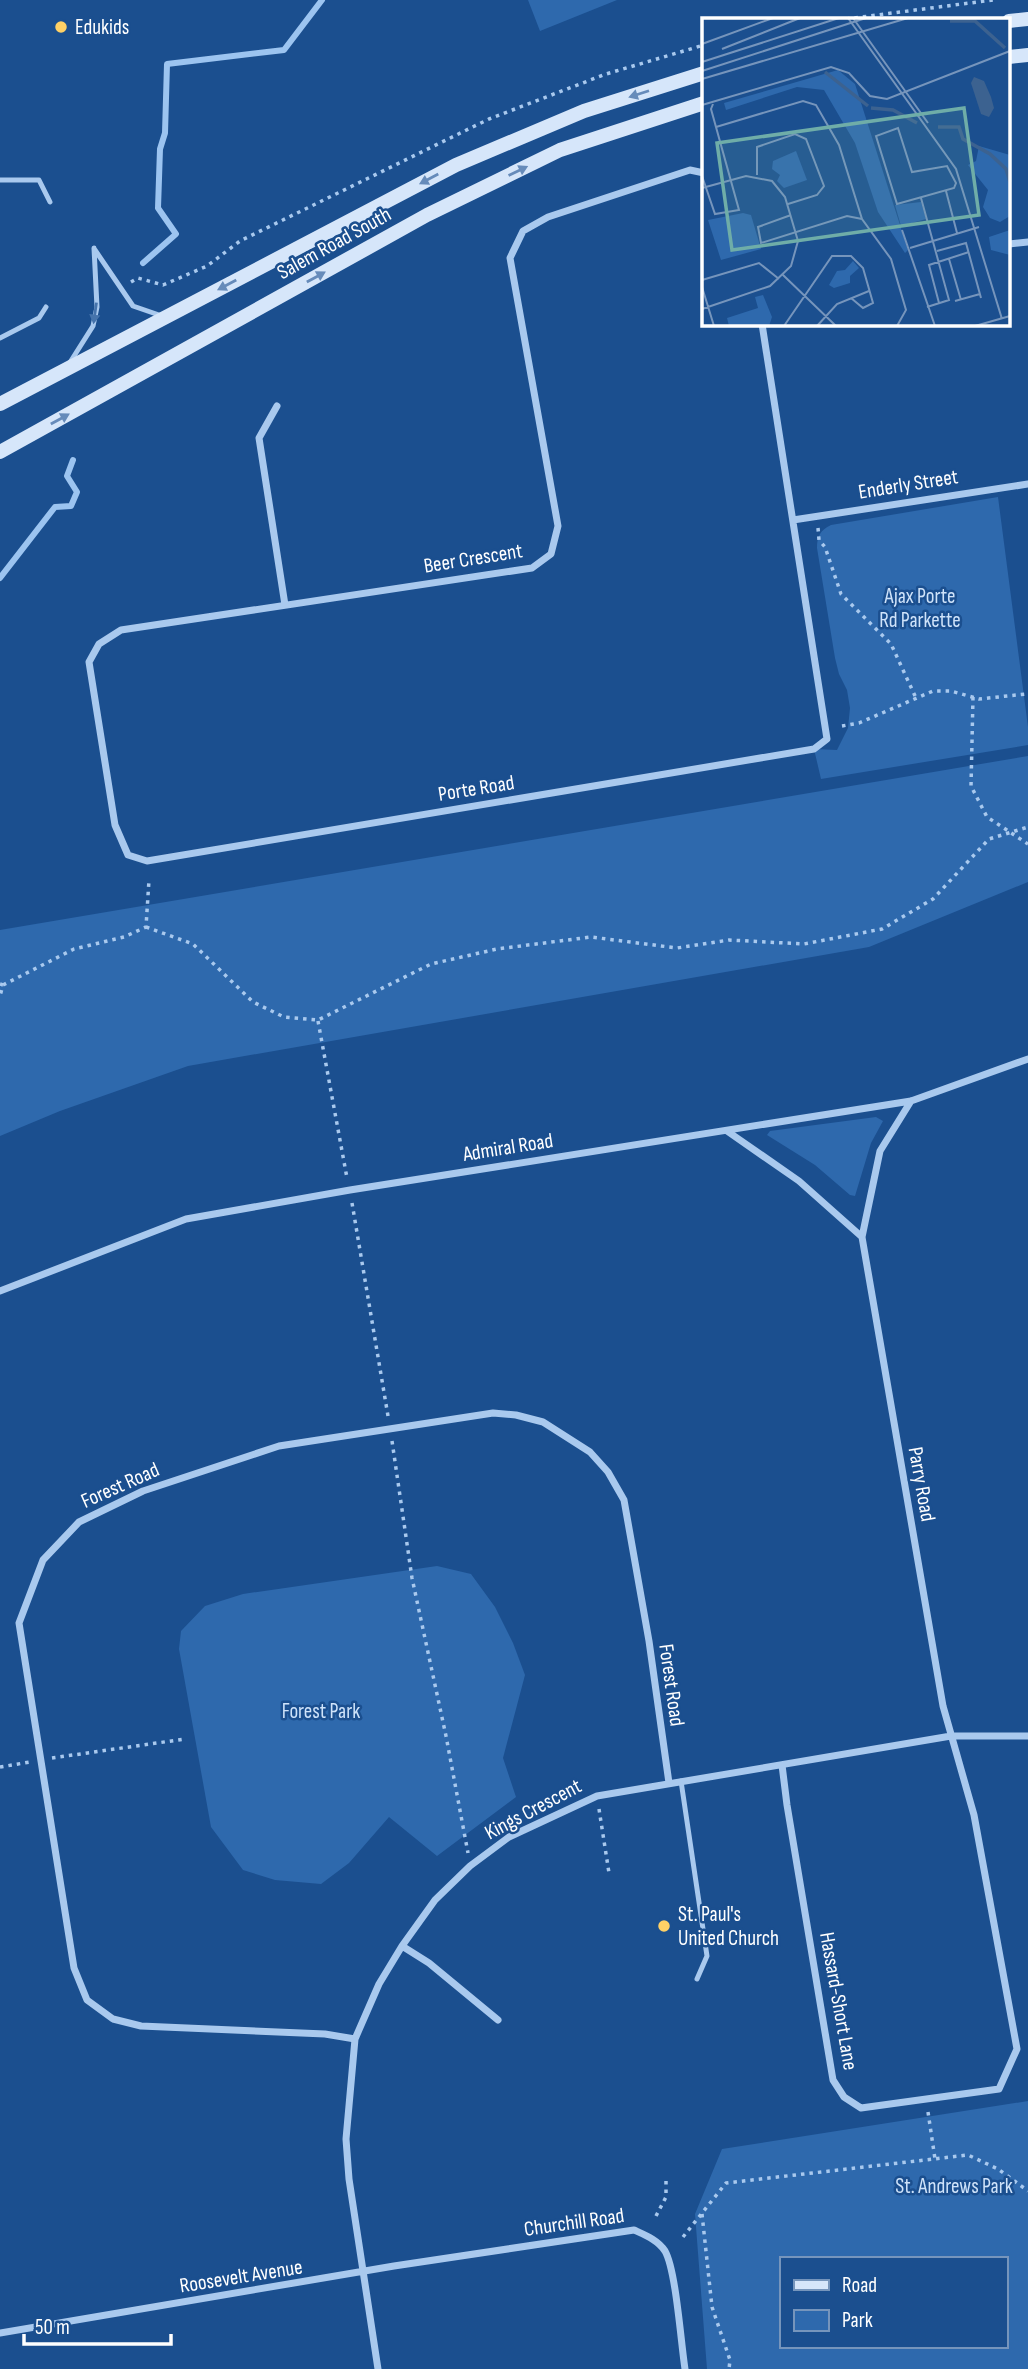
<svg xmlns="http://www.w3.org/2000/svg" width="1028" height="2369" font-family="'Sofia Sans Condensed',sans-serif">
	<rect width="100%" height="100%" fill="#1b4f8f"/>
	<path fill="#2e69ad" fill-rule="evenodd" d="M528,0H617L540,31Z
		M998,497L1028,727V745L821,779L814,749L837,750L848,728L850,708L847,690L839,674L835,658L817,548C817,537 820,530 831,525Z
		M1028,756V882L869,947L188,1066L60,1111L0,1136V930Z
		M876,1117L883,1121L871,1143L855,1196L850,1195L815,1165L767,1135L770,1131Z
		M437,1566L471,1574L495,1607L513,1643L525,1675L503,1758L516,1797L437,1856L389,1817L349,1863L321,1884L275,1880L243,1870L211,1827L179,1649L181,1631L205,1606L243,1594Z
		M1028,2101V2369H707L695,2214L722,2149ZM781,2259H1005V2346H781Z"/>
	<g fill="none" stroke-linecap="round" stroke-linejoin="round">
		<path stroke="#9cc4f0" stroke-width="6" d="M143,263L176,234L158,208L160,149L165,133L167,64L284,50L322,0
			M0,578L55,507L71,506L77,492L67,476L73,460"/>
		<path stroke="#a9c9ee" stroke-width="3.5" stroke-dasharray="3.5 5" stroke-linecap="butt" d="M846,19L993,0
			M131,282L138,278L163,285L207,266L240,241L489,119L606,74L704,45
			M818,528L819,540L825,547L841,594L891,644L916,698
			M973,697L971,786L987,817L1028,844
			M842,726L859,723L933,691H951L979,699L1026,694
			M146,927L193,944L253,1002L284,1017L318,1020L431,964L497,949L591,937L677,948L729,940L804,944L882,929L933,899L989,839L1028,827
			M0,984L3,985L0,996
			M3,985L74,949L124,937L146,927L149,880
			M318,1021L347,1178
			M352,1203L388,1416
			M392,1441L412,1578L446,1736L468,1853
			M52,1758L185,1739
			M0,1767L30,1762
			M599,1809L609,1873
			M928,2112L935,2159
			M702,2214L712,2307L730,2360L729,2369
			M656,2216L666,2197V2176
			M683,2237L726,2183L968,2155L998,2169L1028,2191"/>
		<path stroke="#a9c9ee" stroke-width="5" d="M0,180H39L50,202
			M95,250L133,306L162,316
			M0,338L39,318L46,307
			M69,364L93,326L97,307L94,248
			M681,1781L707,1956L697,1979"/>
		<path stroke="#a9c9ee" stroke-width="7" d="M704,173L690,170L548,217L523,231L510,258L558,526L551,554L532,568L121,630L99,644L89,662L115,825L128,855L147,861L814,749L827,739L762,324
			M1009,244L1028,242
			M277,406L259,438L285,605
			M793,520L1028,484
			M727,1131L799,1181L862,1237
			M0,1291L186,1219L350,1190L911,1101L1028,1059
			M782,1765L787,1805L833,2080L844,2097L861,2108L999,2089L1017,2049L974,1815L943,1706L862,1237L880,1151L911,1101
			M402,1946L429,1963L498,2020
			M355,2039L325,2034L141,2026L113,2019L87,2000L74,1968L19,1623L43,1560L79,1522L143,1491L279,1446L493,1413L516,1415L543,1422L590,1452L608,1472L624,1500L649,1641L669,1783
			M0,2333L394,2266L634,2230C645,2235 658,2240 665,2251C676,2270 681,2344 685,2369
			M378,2369L349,2179L346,2139L355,2039L379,1984L402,1946L435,1900L470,1866L509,1837L597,1796L951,1736H1028"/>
		<path stroke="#d6e6fa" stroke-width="14" d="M1009,21L1028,19
			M1009,57L1028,55
			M0,404L456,165L584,111L704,73
			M0,452L427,215L560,150L704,103"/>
	</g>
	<defs><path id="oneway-solid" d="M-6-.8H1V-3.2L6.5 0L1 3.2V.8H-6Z" transform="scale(1.75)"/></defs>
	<g fill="#668bba">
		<use href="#oneway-solid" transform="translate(639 94) rotate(162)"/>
		<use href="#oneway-solid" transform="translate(518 171) rotate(-26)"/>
		<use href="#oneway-solid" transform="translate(429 179) rotate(152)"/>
		<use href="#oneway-solid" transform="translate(316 277) rotate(-29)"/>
		<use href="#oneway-solid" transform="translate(227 285) rotate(152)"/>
		<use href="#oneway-solid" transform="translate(60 419) rotate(-29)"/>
	</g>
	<use fill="#4674ac" href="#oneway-solid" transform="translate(95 313) rotate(98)"/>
	<g fill="#ffd166" stroke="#1b4f8f" stroke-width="2.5">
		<circle cx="61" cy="27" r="7"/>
		<circle cx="664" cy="1926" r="7"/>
	</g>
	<g text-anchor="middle" stroke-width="5" stroke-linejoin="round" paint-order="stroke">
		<g font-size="21" fill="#fff" stroke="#1b4f8f" text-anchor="start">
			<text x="75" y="34">Edukids</text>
			<text x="678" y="1921">St. Paul's<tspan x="678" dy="24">United Church</tspan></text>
		</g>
		<g font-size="21" fill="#fff" stroke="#1b4f8f">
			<text transform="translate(334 243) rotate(-29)" y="7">Salem Road South</text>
			<text transform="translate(908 484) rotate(-9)" y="7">Enderly Street</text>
			<text transform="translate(473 558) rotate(-9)" y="7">Beer Crescent</text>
			<text transform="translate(476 788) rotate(-9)" y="7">Porte Road</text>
			<text transform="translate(508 1147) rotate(-9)" y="7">Admiral Road</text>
			<text transform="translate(922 1484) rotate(80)" y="7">Parry Road</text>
			<text transform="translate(120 1485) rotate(-24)" y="7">Forest Road</text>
			<text transform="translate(672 1685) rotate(82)" y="7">Forest Road</text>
			<text transform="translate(533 1809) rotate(-28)" y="7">Kings Crescent</text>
			<text transform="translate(839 2001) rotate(80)" y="7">Hassard-Short Lane</text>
			<text transform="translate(574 2222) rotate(-8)" y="7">Churchill Road</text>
			<text transform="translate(241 2276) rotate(-9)" y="7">Roosevelt Avenue</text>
		</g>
		<g font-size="21" fill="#cfe3fa" stroke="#1b4f8f">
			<text x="920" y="603">Ajax Porte<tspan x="920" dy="24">Rd Parkette</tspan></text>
			<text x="321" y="1718">Forest Park</text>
			<text x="954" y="2193">St. Andrews Park</text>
		</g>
	</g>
	<g transform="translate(702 18)">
		<rect width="308" height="308" fill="#1b4f8f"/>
		<path d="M136,52L153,66L206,232L203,235L176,194L153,125L122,72L95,69L24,92L22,85ZM277,128L308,137V198L298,204L288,200L281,189L286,172L266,147L274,143ZM94,133L105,162L82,170L75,163L78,157L70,151L71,143ZM219,184L224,201L199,208L193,187ZM41,195L49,197L59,231L19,242L6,202ZM308,212V237L289,232L287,219ZM151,243L157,250L148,258V265L132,270L127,267L135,253L143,252ZM61,277L70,299L67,308H27L25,300L56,290L53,279Z" fill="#2e69ad"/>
		<path d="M272,59L282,63L289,79L292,90L287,99L279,96L269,65Z" fill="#3c6290"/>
		<path fill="none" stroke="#3c6290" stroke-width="3.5" d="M248,3H273L303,30M123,54L166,88M169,90L191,92L215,105M236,109H257L261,121L288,136L304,151L308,164"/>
		<path fill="none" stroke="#7695bc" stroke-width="2" d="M146,0L254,151L300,301M151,0L226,105M0,26L71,0M20,31L98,0M0,44L137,0M0,53L164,0M0,61L206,0M0,87L129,49L147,55L168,78L185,81L308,33M14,109L101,83L114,87L137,127L160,201L189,241L204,292L195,308M196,110L210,154L245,148L254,165L252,170L195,186L174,118ZM55,157V129L93,116L104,121L122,168L115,177L86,186M0,158L13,196L37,192L9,91L11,86M0,170L44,158L70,163L83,179L96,223L89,248L68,268L0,291M244,173L255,215M219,180L247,282L225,289M89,197L56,209L59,225L145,198L160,201M200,212L233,308M208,230L277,209M235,233L264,225L279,280M247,241L259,282M81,257L134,308M0,262L57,245L77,261M0,269L12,308M253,283L278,276M237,285L227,247L267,234M82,308L130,238H149L161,250L171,285L161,290L149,280M115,308L135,286L167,273M273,308L308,298"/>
		<path fill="#6fada8" fill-opacity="0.15" stroke="#6fada8" stroke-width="3.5" d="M262,90L277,197L30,232L15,125Z"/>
		<rect width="308" height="308" fill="none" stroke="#fff" stroke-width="3.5"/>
	</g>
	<rect x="780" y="2257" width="228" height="91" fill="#1b4f8f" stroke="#7695bc" stroke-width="2"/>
	<rect x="794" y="2280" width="35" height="10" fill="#d6e6fa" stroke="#7695bc" stroke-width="2"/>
	<text x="842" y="2292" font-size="21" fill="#ffffff">Road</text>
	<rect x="794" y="2310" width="35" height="21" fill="#2e69ad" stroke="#7695bc" stroke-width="2"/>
	<text x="842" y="2327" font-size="21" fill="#ffffff">Park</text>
	<path d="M24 2334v10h147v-10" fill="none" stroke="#ffffff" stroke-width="3.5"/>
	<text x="35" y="2334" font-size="21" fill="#ffffff" stroke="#1b4f8f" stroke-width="5" paint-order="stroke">50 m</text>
</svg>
